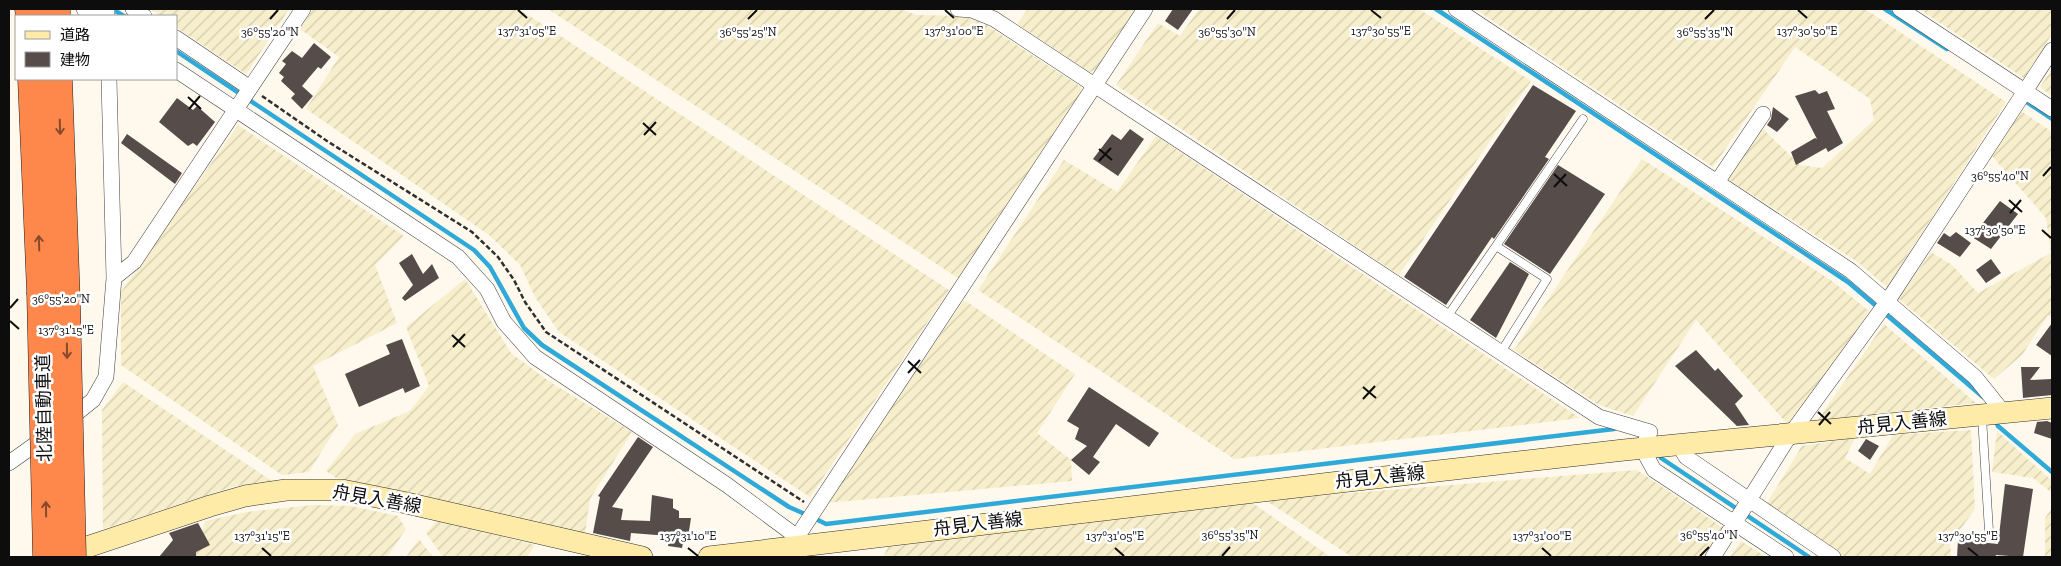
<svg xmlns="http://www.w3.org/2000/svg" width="2061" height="566" font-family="'Zilla Slab','Noto Sans JP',serif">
	<defs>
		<pattern id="farmland-furrows" width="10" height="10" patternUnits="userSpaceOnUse" patternTransform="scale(1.25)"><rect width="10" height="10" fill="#f7eecb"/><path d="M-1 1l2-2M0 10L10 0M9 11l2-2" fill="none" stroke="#d3cbad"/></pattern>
	</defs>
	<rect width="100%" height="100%" fill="#fff9ed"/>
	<path fill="url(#farmland-furrows)" d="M150,9H289L246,74L176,27V16H161Z
		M313,9H519L949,290L810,497L559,332L535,297L520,265L489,235L306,109L339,57L300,29Z
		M548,9H901L916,15L962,16L983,23L1081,87L1082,95L958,278Z
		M1028,9H1133L1134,11L1096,70L1090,72L1017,24Z
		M1199,9H1419L1531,81L1399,275L1116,85L1158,23L1180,36Z
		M1475,9H1865L2006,102L1887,287L1859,263L1728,179L1762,128L1800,165L1822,168L1874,120L1870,99L1795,47L1713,167Z
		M1919,9H2052V34L2024,78Z
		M2052,69V96L2040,87Z
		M2021,111L2052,132V318L2048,315L2022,355L1994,379L1899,299L1931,252L1952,265L1978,293L2051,253L2046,218L1992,156Z
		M238,125L404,236L375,265L397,323L313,366L338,425L309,472L282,475L121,365V292Z
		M1156,136L1370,279L1580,418L1234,459L978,290L1064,160L1117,192Z
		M1642,159L1832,281L1869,311L1794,426L1788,425L1696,320L1633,416L1599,405L1514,350Z
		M465,279L511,353L550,382L632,432L590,499L585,534L468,506L336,478L326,471L355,434L410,411L429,386L406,327Z
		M964,300L1075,374L1037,433L1071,460L1072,481L826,503Z
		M1884,324L1976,403L1818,420Z
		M123,382L272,481L235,486L103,529L102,410Z
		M1971,430L1975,509L1950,544L1951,557H1843L1765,506L1802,446L1855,438L1845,458L1870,474L1893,435Z
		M1997,431L2052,481V493L2033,478L1992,472Z
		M1637,470L1725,529L1706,557H1352L1265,500Z
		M1251,502L1331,557H883L888,547Z
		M313,505L351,506L398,516L406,529L387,557H194L205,521L247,512Z
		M2052,508V557H2045V518Z
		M437,520L535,545L527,557H443L426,533Z
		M419,539L433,557H406Z
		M1741,541L1766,557H1730Z"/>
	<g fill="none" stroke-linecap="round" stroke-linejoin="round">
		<path stroke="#2fa9d7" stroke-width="4.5" d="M112,9L124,16
			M1436,9L1848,282L1983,397
			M1885,9L1947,49
			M176,51L474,250L490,267L524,328L542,345L789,507L807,515
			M2022,99L2052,119
			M1995,419L1998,426L2052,472
			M1661,458L1809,557
			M814,518L826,524L1614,429"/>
	</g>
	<path fill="#564c49" d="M1173,9H1193L1178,30L1165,21Z
		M314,43L331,57L321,69L318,67L302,86L313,96L302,109L291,98L295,94L281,81L284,77L279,73L286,64L282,61L292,51L302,58Z
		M1533,85L1576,111L1545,157L1549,159L1494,239L1492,237L1446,305L1404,277Z
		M1815,90L1819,94L1827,91L1835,109L1827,111L1843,143L1828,152L1826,148L1796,165L1791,152L1815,138L1817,139L1795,96Z
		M177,98L193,110L197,106L215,122L197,146L193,143L188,146L159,122Z
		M1773,107L1789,119L1777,132L1767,125L1771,119Z
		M1130,129L1144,139L1118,176L1093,159L1112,134L1121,140Z
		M127,134L182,173L175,184L121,143Z
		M1558,165L1605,194L1550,274L1504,244Z
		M2000,201L2018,214L1991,249L1972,237Z
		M1956,232L1971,243L1960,257L1937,243L1944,233L1950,237Z
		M412,254L423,274L432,264L439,278L405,301L402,298L413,285L399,263Z
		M1991,259L2001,273L1986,283L1976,270Z
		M1510,262L1529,274L1496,338L1470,320Z
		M2052,323V356L2036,345Z
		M402,339L420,386L405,393L403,388L359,407L345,374L390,354L386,345Z
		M1696,350L1715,371L1718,368L1743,396L1735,404L1749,425L1737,426L1675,366Z
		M2021,367H2040L2030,380L2051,379L2052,395L2023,398Z
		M1089,387L1159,433L1149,447L1116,424L1093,457L1100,462L1089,475L1071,460L1087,446L1075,439L1079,428L1067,421Z
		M2047,421L2052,423V439L2034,433L2037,422Z
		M638,437L653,447L612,507L623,509L621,520L650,521L652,495L673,499V508L679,511V518H691L688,538H684L682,548L668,546L669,536L631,533L630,541L593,533L600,497L598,496Z
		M1866,439L1879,446L1870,460L1858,451Z
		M2005,484L2033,489L2023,557L1996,555L1995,557H1957L1958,540L1998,544Z
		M198,523L210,545L196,552V557H159L173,540L169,533Z"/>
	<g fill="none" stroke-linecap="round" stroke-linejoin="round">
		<defs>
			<path id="lane" d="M1496,246L1583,119
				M1447,317L1496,246L1547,279L1501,352
				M1982,417L1989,531"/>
			<path id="street" d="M84,9L96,16
				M107,9V16
				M133,9L144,16
				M958,9L972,10L994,19L1599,417L1650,432L1642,448L1654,470L1786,557
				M1456,9L1851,271L1975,377L2004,413
				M1900,9L2052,109
				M176,38L250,88
				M176,70L458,257L487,289L504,322L535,357L727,485L808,545
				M1717,182L1763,114
				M114,278L134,262L303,9
				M67,421L93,400L106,377L114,278L109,79
				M1679,445L1686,457L1833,557
				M9,463L47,436
				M797,537L1145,9
				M1713,557L1790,435L1887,302L2052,50"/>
			<path id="secondary" d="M60,556L210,506L245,496L286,490H342L402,502L642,557
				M709,557L1331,483L1624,450L2052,408"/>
			<path id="highway" d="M29,9L30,16
				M56,9V16
				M32,79L41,292
				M58,79L66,302"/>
		</defs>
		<use href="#lane" stroke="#404040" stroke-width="9"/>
		<use href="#street" stroke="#404040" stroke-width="16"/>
		<use href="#secondary" stroke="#2f2f2f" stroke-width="22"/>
		<use href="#highway" stroke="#1e1e1e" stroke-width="29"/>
		<path stroke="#2f2f2f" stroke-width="2.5" stroke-dasharray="5 2.5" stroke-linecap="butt" d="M262,96L327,141L472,232L498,257L514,280L525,302L546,332L804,502"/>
		<use href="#lane" stroke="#fff" stroke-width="8"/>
		<use href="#street" stroke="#fff" stroke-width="15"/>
		<use href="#secondary" stroke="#ffeba8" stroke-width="21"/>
		<use href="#highway" stroke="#fe874c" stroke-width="28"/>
		<defs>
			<path id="highway-bridge" d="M41,292L47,557
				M66,302L72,557"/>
		</defs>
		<use href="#highway-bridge" stroke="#1e1e1e" stroke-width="29" stroke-linecap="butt"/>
		<use href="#highway-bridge" stroke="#fe874c" stroke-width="28"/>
	</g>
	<defs><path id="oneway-shaft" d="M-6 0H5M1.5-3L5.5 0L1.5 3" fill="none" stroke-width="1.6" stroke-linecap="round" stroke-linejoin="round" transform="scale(1.25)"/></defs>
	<g stroke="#864a2c">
		<use href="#oneway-shaft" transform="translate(60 127) rotate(88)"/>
		<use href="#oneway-shaft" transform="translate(39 243) rotate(-92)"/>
		<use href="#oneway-shaft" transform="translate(67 351) rotate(89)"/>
		<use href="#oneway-shaft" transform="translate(46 509) rotate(-91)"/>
	</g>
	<path fill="none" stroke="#0d0d0d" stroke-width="2" d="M518,10L527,18M945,10L954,18M1371,10L1381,18M1798,10L1807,18M270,19L278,10M748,19L757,10M1227,19L1235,10M1705,19L1714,10M188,97L201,109M189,109L200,96M643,123L656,135M644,135L656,122M1099,149L1112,160M1099,161L1111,148M1554,174L1567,186M2043,176L2051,167M1554,187L1566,174M2009,200L2022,212M2010,213L2021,200M2042,230L2051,238M10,308L18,299M10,321L19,329M452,335L465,347M453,347L465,334M908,361L921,373M908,373L920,360M1363,387L1376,398M1363,399L1375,386M1818,412L1831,424M1819,425L1830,412M262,548L271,556M688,548L698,556M1115,548L1124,556M1542,548L1551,556M1968,548L1978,556M1222,556L1230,547M1700,556L1709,547"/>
	<g text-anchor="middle" stroke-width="5" stroke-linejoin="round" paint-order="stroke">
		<g font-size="18" fill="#0d0d0d" stroke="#fff">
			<text transform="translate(44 408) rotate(-91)" y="6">北陸自動車道</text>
			<text transform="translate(1902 423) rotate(-6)" y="6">舟見入善線</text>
			<text transform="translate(1380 477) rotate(-6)" y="6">舟見入善線</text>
			<text transform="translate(377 499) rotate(10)" y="6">舟見入善線</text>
			<text transform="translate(978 524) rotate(-7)" y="6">舟見入善線</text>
		</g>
	</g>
	<g font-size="12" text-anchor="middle" fill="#0d0d0d" stroke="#fff" stroke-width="5" stroke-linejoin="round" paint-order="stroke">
		<text x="527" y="35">137°31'05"E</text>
		<text x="1807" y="35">137°30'50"E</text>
		<text x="954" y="35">137°31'00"E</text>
		<text x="1381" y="35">137°30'55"E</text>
		<text x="270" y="36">36°55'20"N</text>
		<text x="748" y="36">36°55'25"N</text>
		<text x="1227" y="36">36°55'30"N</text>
		<text x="1705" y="36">36°55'35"N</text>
		<text x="2000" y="180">36°55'40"N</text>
		<text x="1995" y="234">137°30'50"E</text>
		<text x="61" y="303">36°55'20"N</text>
		<text x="66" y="334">137°31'15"E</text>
		<text x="1230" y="539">36°55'35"N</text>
		<text x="1709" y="539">36°55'40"N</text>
		<text x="262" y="540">137°31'15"E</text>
		<text x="688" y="540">137°31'10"E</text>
		<text x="1115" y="540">137°31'05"E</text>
		<text x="1542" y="540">137°31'00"E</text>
		<text x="1968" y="540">137°30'55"E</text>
	</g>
	<rect width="2061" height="566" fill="none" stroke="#0d0d0d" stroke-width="20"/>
	<rect x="15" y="15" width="162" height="65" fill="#ffffff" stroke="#9e9e9e"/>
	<rect x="25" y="31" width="25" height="8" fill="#ffeba8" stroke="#9e9e9e"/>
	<text x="60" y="40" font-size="15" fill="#0d0d0d">道路</text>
	<rect x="25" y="52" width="25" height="15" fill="#564c49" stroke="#9e9e9e"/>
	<text x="60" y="65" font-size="15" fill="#0d0d0d">建物</text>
</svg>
